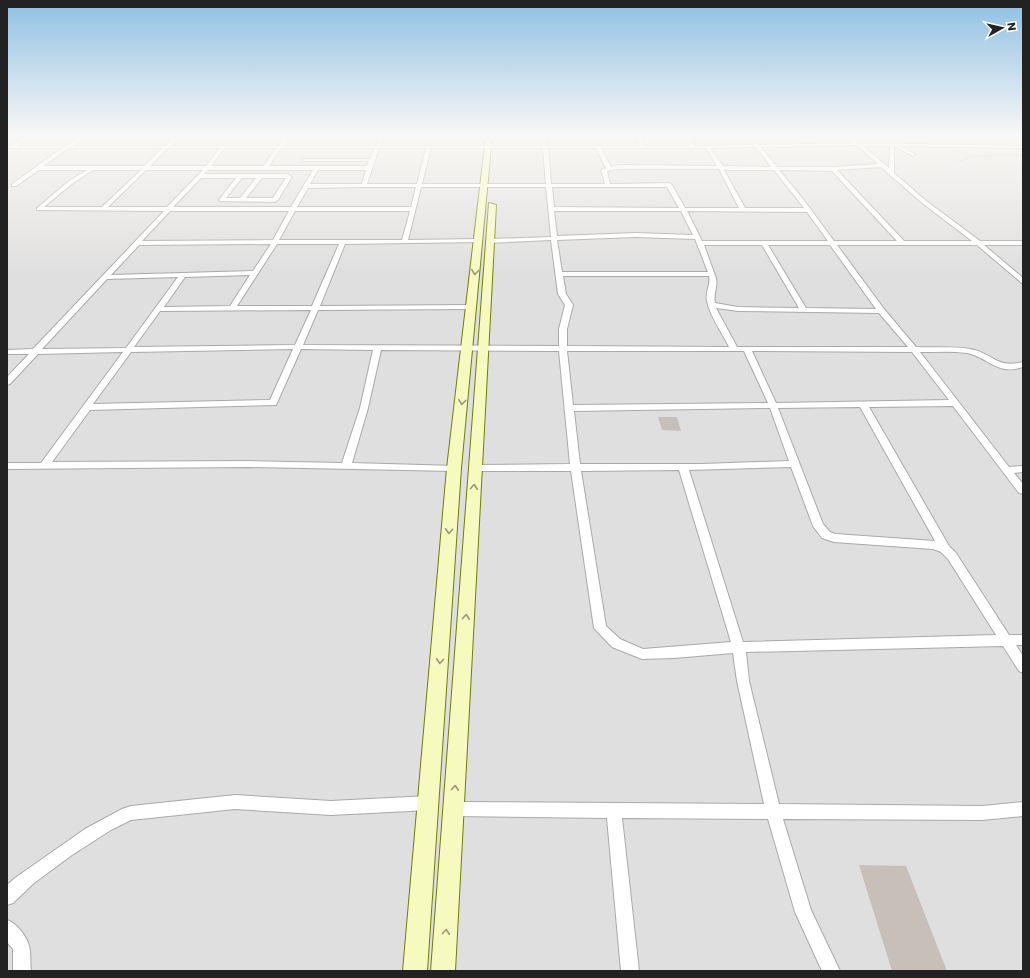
<svg xmlns="http://www.w3.org/2000/svg" width="1030" height="978" font-family="Poppins,sans-serif">
	<rect width="100%" height="100%" fill="#f2efe9"/>
	<path fill="#e0dfdf" d="M7,136H1023V971H7Z"/>
	<g fill="none" stroke-linecap="round" stroke-linejoin="round">
		<path stroke="#aad3df" stroke-width="1.5" d="M959,162L973,156L1023,155"/>
	</g>
	<path fill="#c7bfb8" d="M658,417H677L681,431L662,430Z
		M859,865L906,866L947,971H892Z"/>
	<g fill="none" stroke-linecap="round" stroke-linejoin="round">
		<defs>
			<path id="minor" d="M25,136H30L17,146H66L80,136H85L73,146H165L175,136H180L171,146H278L285,136H289L283,146H376L380,136H384L380,146H543L542,136H546L547,146H639L636,136H640L644,146H689L685,136H689L694,146L754,145L747,136H751L758,145L853,143L846,136H851L859,143L1023,146V148L899,146L915,154L913,156L894,146V173L925,200L980,241H1023V245H984L1023,278V284L977,245H837L884,309L916,347C934,348 953,346 970,349C993,353 996,369 1023,362V367C997,376 988,357 967,353C952,351 935,352 920,352L1009,467L1023,466V472L1014,473L1023,484V494L1019,493L953,406L869,407L949,546L956,553L1009,635H1023V645H1016L1023,656V673L1019,671L1003,646L746,652L749,681L779,804L982,806L1023,802V816L982,820L783,819L811,910L840,971H822L795,912L768,819L622,818L639,971H621L607,818L453,816L448,814L446,809L448,804L453,802L764,804L737,681L733,653L674,658L642,659L612,647L594,628L571,471H475L470,468L475,465L570,464L559,351L381,350L368,408L352,463L457,466L459,468L457,470L454,471L248,467L7,469V463H41L123,352L38,354L10,384L7,385V377L29,354H7V350L33,349L164,211L37,210V208L69,181L87,170H39L16,186H12V184L62,148H7V146H11ZM857,145L878,164L833,167H777L761,147ZM863,146H890L889,168ZM756,147L771,167L723,166L710,148ZM69,148H162L144,166H43ZM168,148H220L206,166H150ZM225,148H276L264,166H211ZM281,148H375L370,159H303L301,160L303,161H369L367,166H269ZM379,148H426L417,184H367ZM431,148H543L546,184H422ZM548,148H596L606,168L601,170L605,184H551ZM601,148H706L717,166L617,165L611,167ZM881,167L921,202L972,241H904L837,170ZM617,169H719L739,208H685L672,185L669,183L610,184L607,171ZM93,170H141L102,207H44L73,183ZM146,170H203L167,207H108ZM208,170H313L291,207H173L201,178H236L219,200L220,201L275,202L278,200L292,177L287,174H204ZM318,170H366L362,184H310ZM724,170H774L804,208H745ZM779,170L832,171L897,241H834L803,199ZM242,178H256L240,198H226ZM262,178H286L273,198H246ZM362,187H416L411,207H297L308,188ZM421,187H546L551,237L489,239L486,241L489,243L551,240L558,294L565,305L559,329V346L303,345L318,310L474,309L475,307L471,305L320,306L345,244L481,242L482,241L479,239L408,240ZM552,187H667L679,208L554,207ZM170,211H289L273,240L142,241ZM295,211H410L402,240H279ZM554,211H681L693,235L636,233L557,236ZM687,211L807,212L828,241H702ZM636,237L695,239L708,272H562L557,240ZM271,244L253,271L111,275L139,245ZM277,244H339L312,306H237ZM704,245H762L799,308L738,307L715,303C713,294 718,287 716,278ZM768,245H830L876,309L806,308ZM250,275L230,306L164,307L185,277ZM563,276H709C711,285 705,292 707,301C710,317 722,332 729,347L567,346V329L573,305L566,294ZM178,277L126,348L42,349L107,279ZM716,308L738,311L879,313L908,347H737ZM311,310L295,345L134,347L160,311ZM293,349L270,400L93,404L131,352ZM301,349L373,350L360,408L342,463L248,461L52,462L90,410L276,405ZM567,351H744L768,403L573,405ZM752,351L912,352L949,400L776,403ZM860,407L935,541L835,534L830,532L823,524L778,408ZM770,408L789,461L702,464H580L574,411ZM791,467L813,526L822,538L834,542L933,549L941,552L948,559L996,635L743,642L689,470ZM679,470L731,642L643,649L620,639L606,626L581,471Z
				M235,795L331,801L429,796L434,798L436,803L434,808L429,810L331,815L235,809L131,820L111,830L72,855L34,883L13,903L7,905V885L15,878L85,829L122,809L131,806Z
				M7,920C16,923 27,936 29,946C31,953 30,963 31,971H13V949L7,942Z"/>
			<path id="secondary" d="M486,136H492L461,468L427,971H403L447,468Z
				M489,203L496,205L455,971H431Z"/>
		</defs>
		<use href="#minor" stroke="#a9a9a9" stroke-width="2"/>
		<use href="#secondary" stroke="#707d05" stroke-width="2"/>
		<use href="#minor" fill="#fff" fill-rule="evenodd"/>
		<use href="#secondary" fill="#f7fabf" fill-rule="evenodd"/>
	</g>
	<defs><path id="oneway-chevron" d="M-2-3.5L2.5 0L-2 3.5" fill="none" stroke-width="1.6" stroke-linecap="round" stroke-linejoin="round"/></defs>
	<g stroke="#979978">
		<use href="#oneway-chevron" transform="translate(475 272) rotate(97)"/>
		<use href="#oneway-chevron" transform="translate(462 402) rotate(97)"/>
		<use href="#oneway-chevron" transform="translate(474 487) rotate(-86)"/>
		<use href="#oneway-chevron" transform="translate(449 531) rotate(94)"/>
		<use href="#oneway-chevron" transform="translate(466 617) rotate(-86)"/>
		<use href="#oneway-chevron" transform="translate(440 661) rotate(94)"/>
		<use href="#oneway-chevron" transform="translate(455 788) rotate(-86)"/>
		<use href="#oneway-chevron" transform="translate(446 932) rotate(-86)"/>
	</g>
	<linearGradient id="sky" x2="0" y2="1"><stop stop-color="#8fc0e4"/><stop offset="0.5" stop-color="#f9f8f5"/><stop offset="1" stop-color="#f9f8f5" stop-opacity="0"/></linearGradient>
	<rect width="1030" height="273" fill="url(#sky)"/>
	<rect width="1030" height="978" fill="none" stroke="#222222" stroke-width="16"/>
	<g transform="translate(1002 28) rotate(82)" stroke="#ffffff" stroke-width="3" paint-order="stroke">
	<path d="M0-3L7 15L0 10L-7 15Z" fill="#222222"/>
	<text y="-6" font-size="11" font-weight="bold" text-anchor="middle" fill="#222222">N</text>
	</g>
</svg>
